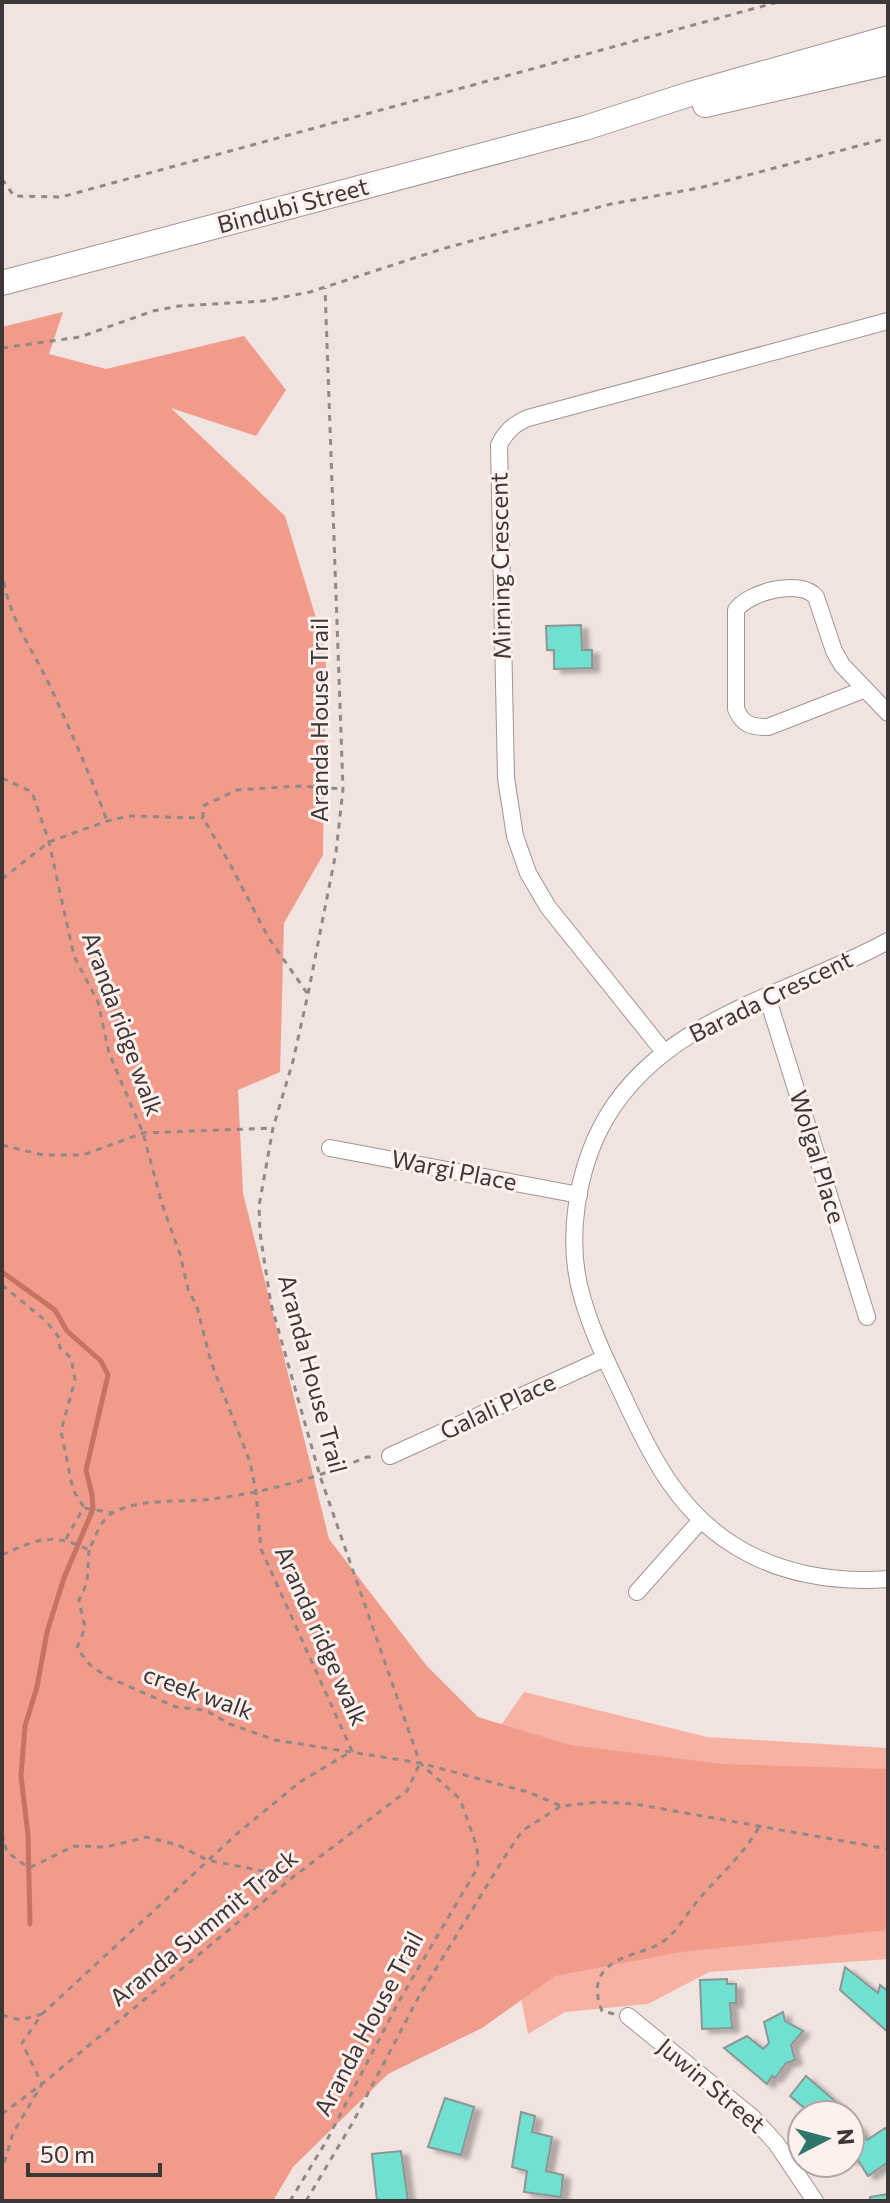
<svg xmlns="http://www.w3.org/2000/svg" width="890" height="2203" font-family="Commissioner,sans-serif">
	<defs>
		<filter id="shadow"><feDropShadow dx="7" dy="4" stdDeviation="2" flood-color="#0004"/></filter>
	</defs>
	<rect width="100%" height="100%" fill="#f1e3e0"/>
	<path fill="#f7b2a4" d="M524,1692L707,1737L888,1748V1959L709,1972L648,2004L565,2012L528,2034L500,1892L471,1768Z"/>
	<path fill="#f19b8b" d="M63,312L49,354L106,369L244,336L286,390L256,436L171,408L285,516L326,651L323,855L284,923L280,1072L238,1090L243,1193L329,1539L426,1665L478,1717L570,1745L722,1764L888,1769V1930L681,1952L555,1976L482,2028L388,2074L293,2167L273,2201H2V327Z"/>
	<g fill="none" stroke-linecap="round" stroke-linejoin="round">
		<path stroke="#c57464" stroke-width="5" d="M2,1272L55,1310L67,1331L101,1361L108,1375L86,1470L92,1495L93,1509L64,1578L47,1632L37,1687L25,1726L21,1776L28,1835L30,1924"/>
	</g>
	<path fill="#70e1d1" stroke="#8a9794" stroke-width="2" filter="url(#shadow)" d="M581,625L582,650H592V668L554,669V650H547L546,626Z
		M845,1967L878,1993L880,1985L888,1991V2032L840,1990Z
		M727,1979V1984H736V2003H730L732,2028L702,2029L700,1980Z
		M783,2012L785,2021L803,2031L791,2045L795,2060L786,2063L775,2078L772,2076L767,2084L724,2048L747,2036L763,2049L769,2043L764,2022Z
		M806,2076L843,2108L837,2115H813L790,2096Z
		M445,2098L474,2107L461,2155L428,2147Z
		M521,2112L535,2116L532,2132L552,2137L546,2171L563,2175L561,2197L524,2192L527,2171L512,2167Z
		M856,2124L867,2140L885,2128L888,2132V2162L868,2176L856,2157L850,2161V2128Z
		M401,2151L408,2201H377L372,2154Z
		M888,2194V2201H870V2197Z"/>
	<g fill="none" stroke-linecap="round" stroke-linejoin="round">
		<defs>
			<path id="street" d="M863,690L768,727C751,727 743,725 736,709V610C749,592 800,578 816,597L834,651L842,665L888,713
				M888,941C792,994 666,1016 606,1118C576,1170 565,1243 583,1300C593,1335 610,1368 625,1400C651,1456 678,1510 732,1544C778,1574 834,1583 888,1579
				M767,996L867,1317
				M664,1052L548,907L528,873L515,836L506,778L499,445C506,431 514,424 528,418L888,321
				M330,1148L579,1195
				M390,1456L605,1358
				M637,1592L701,1520
				M628,2016L752,2117L776,2143L815,2201"/>
			<path id="secondary" d="M705,105L888,63
				M2,283L585,128L690,94L888,38"/>
		</defs>
		<use href="#street" stroke="#a19592" stroke-width="18"/>
		<use href="#secondary" stroke="#a19592" stroke-width="26"/>
		<path stroke="#928987" stroke-width="3" stroke-dasharray="6 6" stroke-linecap="butt" d="M2,179L14,196L61,197L778,2
			M2,348L80,337L153,311L179,306L263,301L310,292L442,249L541,222L611,204L699,188L888,138
			M2,570C7,615 30,645 49,684C70,729 90,774 107,821
			M2,778L32,792L49,842L74,956L98,1002L109,1053L143,1133L162,1204L180,1254L188,1289L197,1307L211,1362L250,1462L256,1492L261,1549L352,1751L300,1782L239,1832L42,2014L22,2043L42,2084L13,2133L2,2170
			M2,879L49,842L107,821L129,816L203,818
			M307,993L268,937L230,864L203,818V806L237,790L299,786L343,789
			M2,1145L43,1155H83L143,1133L273,1128
			M2,1285L46,1321L58,1336L60,1348L71,1358L75,1380L61,1431L73,1490L84,1507
			M85,1508L113,1513
			M66,1539L84,1507
			M89,1550L87,1583L79,1600L85,1628L77,1648L89,1664L107,1677L176,1707L205,1710L230,1724L275,1740L420,1763L528,1792L561,1806L600,1802L635,1804L888,1849
			M2,1555C38,1539 52,1532 89,1550C95,1538 100,1521 111,1514C140,1496 185,1504 219,1498C271,1491 319,1477 367,1457H375
			M2,1833L7,1852L29,1868L74,1846L106,1847L147,1837L178,1845L207,1860L293,1877
			M614,2014L602,2011C597,1998 594,1983 604,1971C616,1956 643,1953 659,1944C675,1935 682,1921 692,1908C713,1880 742,1858 759,1827
			M2,2015L20,2020L42,2014
			M2,2114L42,2084L293,1877L407,1791L420,1763
			M290,2201L327,2140L399,2001L478,1867L477,1847L460,1799L420,1763L320,1476L271,1304L260,1233L259,1206L273,1128L293,1061L308,994L336,852L343,789L325,288
			M306,2201L353,2122L418,1998L502,1861L522,1831L561,1806"/>
		<use href="#street" stroke="#fff" stroke-width="16"/>
		<use href="#secondary" stroke="#fff" stroke-width="24"/>
	</g>
	<g text-anchor="middle" stroke-width="6" stroke-linejoin="round" paint-order="stroke">
		<g font-size="24" fill="#3d3837" stroke="#fef0ed">
			<text transform="translate(293 206) rotate(-15)" y="8">Bindubi Street</text>
			<text transform="translate(501 566) rotate(-91)" y="8">Mirning Crescent</text>
			<text transform="translate(320 720) rotate(-90)" y="8">Aranda House Trail</text>
			<text transform="translate(771 997) rotate(-26)" y="8">Barada Crescent</text>
			<text transform="translate(122 1024) rotate(70)" y="8">Aranda ridge walk</text>
			<text transform="translate(817 1157) rotate(73)" y="8">Wolgal Place</text>
			<text transform="translate(454 1171) rotate(11)" y="8">Wargi Place</text>
			<text transform="translate(312 1374) rotate(75)" y="8">Aranda House Trail</text>
			<text transform="translate(498 1407) rotate(-25)" y="8">Galali Place</text>
			<text transform="translate(321 1636) rotate(66)" y="8">Aranda ridge walk</text>
			<text transform="translate(198 1693) rotate(20)" y="8">creek walk</text>
			<text transform="translate(204 1928) rotate(-39)" y="8">Aranda Summit Track</text>
			<text transform="translate(369 2024) rotate(-62)" y="8">Aranda House Trail</text>
			<text transform="translate(711 2086) rotate(40)" y="8">Juwin Street</text>
		</g>
	</g>
	<rect width="890" height="2203" fill="none" stroke="#3d3837" stroke-width="8"/>
	<g transform="translate(826 2139) rotate(84)"><circle r="38" fill="#fef0ed" stroke="#b1a6a4" stroke-width="2"/>
	<path d="M0-6L14 30L0 20L-14 30Z" fill="#2e756b"/>
	<text y="-12" font-size="22" font-weight="bold" text-anchor="middle" fill="#3d3837">N</text>
	</g>
	<path d="M28 2163v12h132v-12" fill="none" stroke="#3d3837" stroke-width="4"/>
	<text x="40" y="2163" font-size="24" fill="#3d3837" stroke="#fef0ed" stroke-width="6" paint-order="stroke">50 m</text>
</svg>
